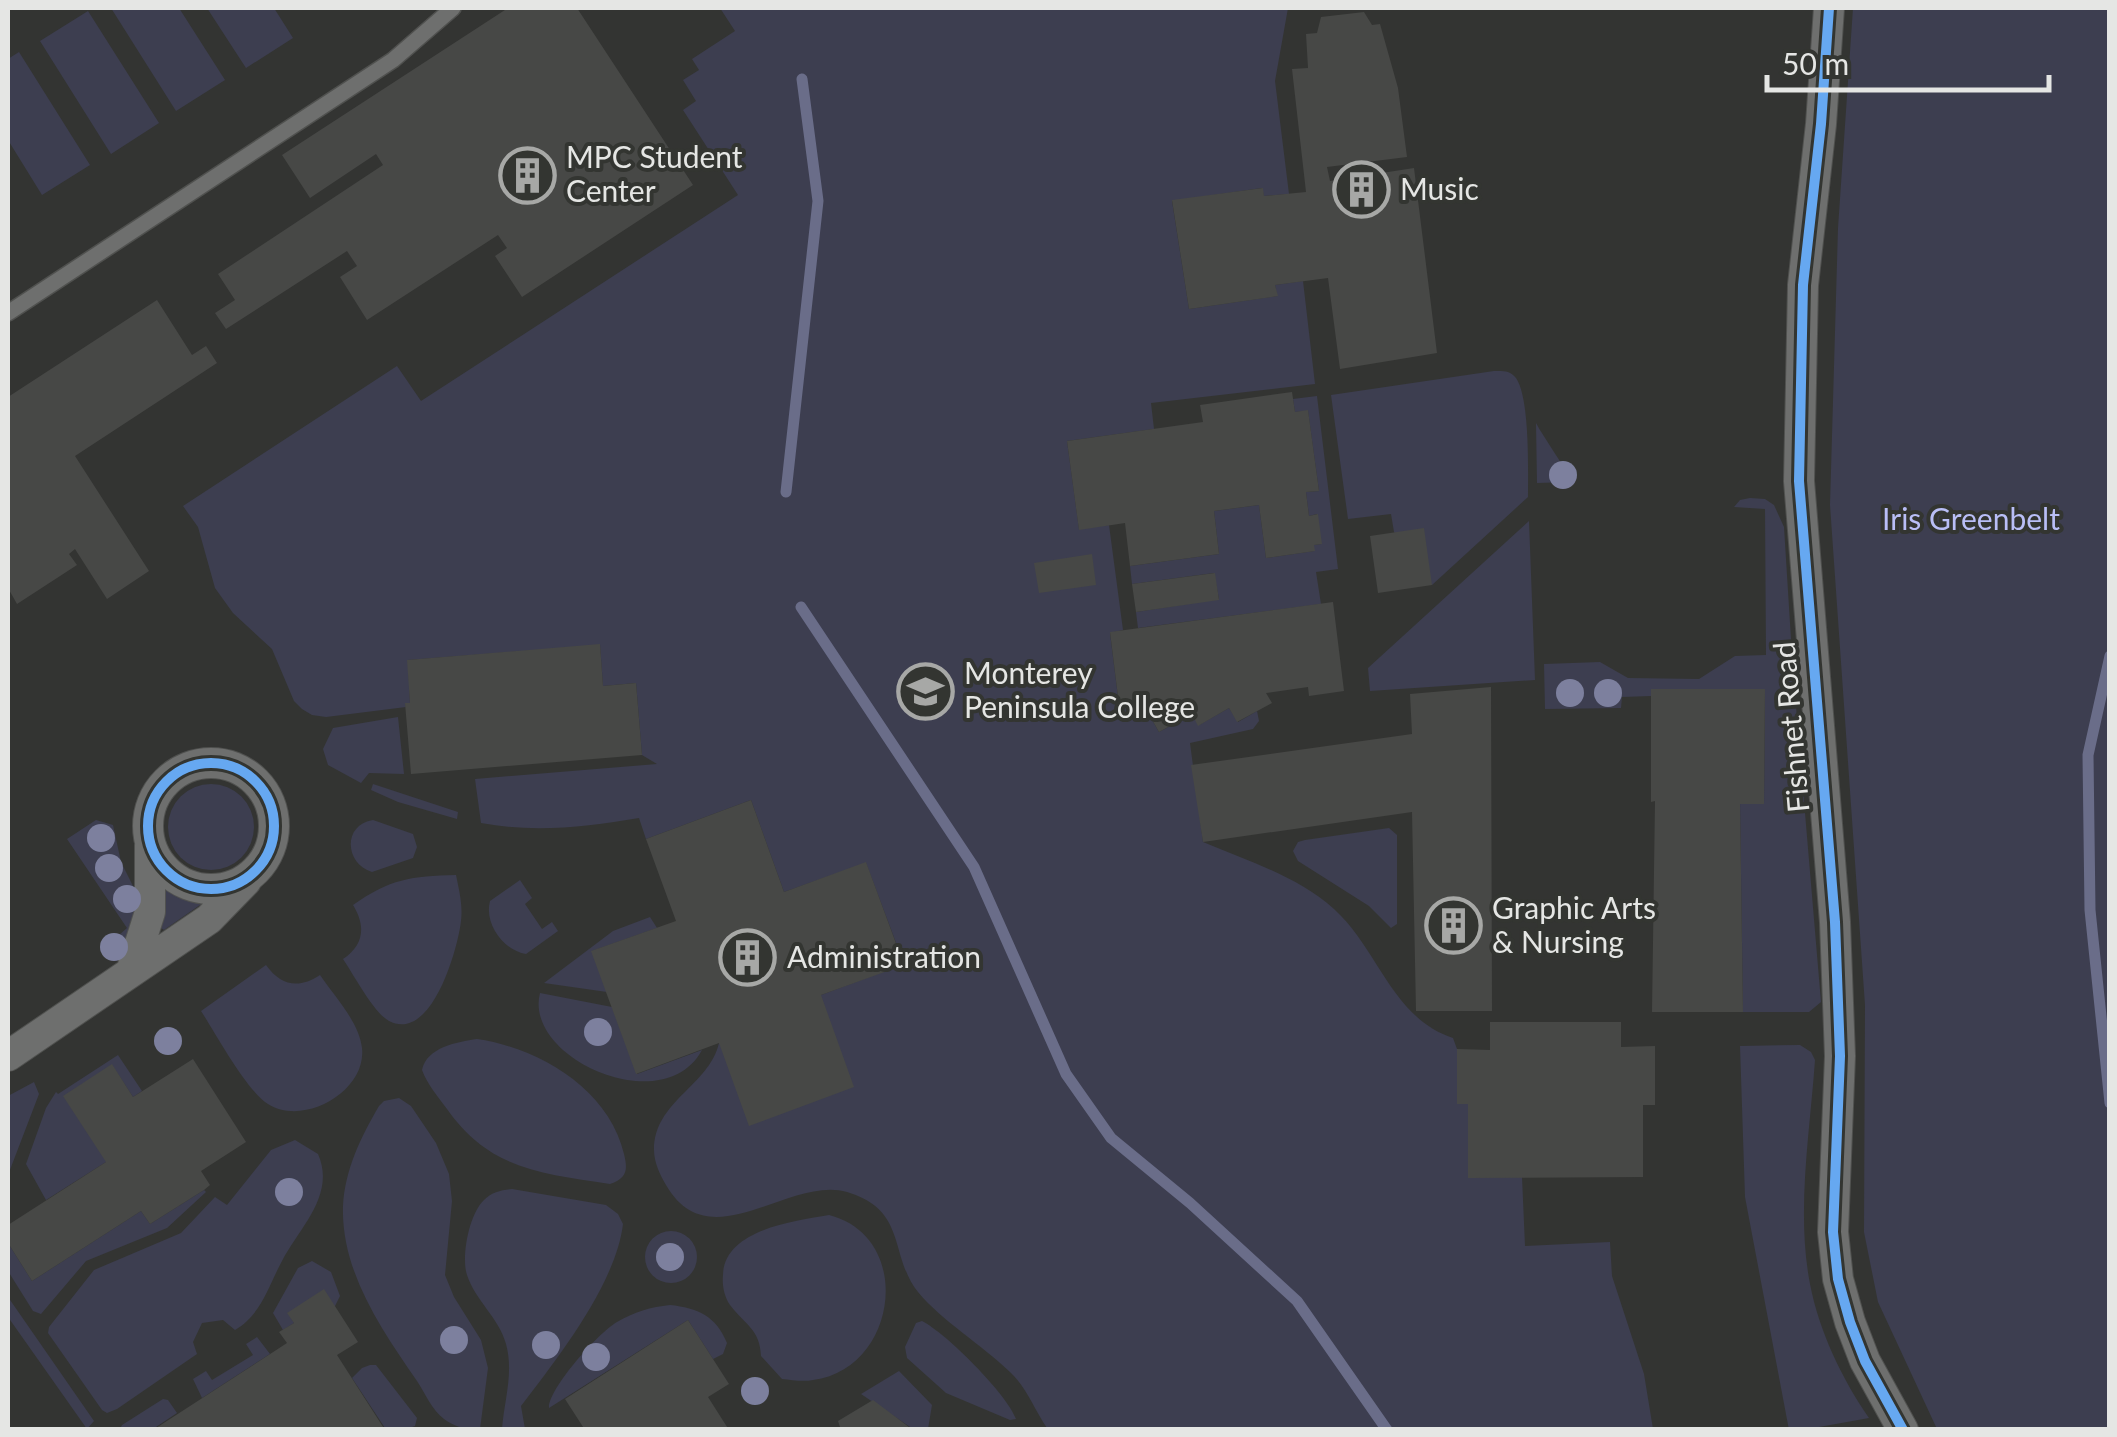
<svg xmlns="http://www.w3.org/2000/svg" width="2117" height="1437" font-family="Lato,sans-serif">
	<rect width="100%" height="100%" fill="#333432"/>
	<path fill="#3d3e50" d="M111,8H179L225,80L176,111Z
		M207,8H274L293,38L246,68Z
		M720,8H1288L1275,81L1289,194L1264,196L1262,188L1172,201L1189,309L1277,296L1275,285L1303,281L1315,384L1151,403L1154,429L1067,441L1079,529L1109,525L1123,630L1110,633L1119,705L1142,702L1159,732L1192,714L1199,725L1229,708L1238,722L1257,711L1259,721L1253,729L1190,743L1203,842C1248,861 1297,876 1334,909C1379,950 1392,1018 1453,1038L1457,1049V1104H1468L1522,1177L1525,1246L1610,1242L1612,1276L1644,1374L1653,1429L1047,1428C1034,1409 1027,1388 1010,1372C982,1345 942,1321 918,1292C889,1256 908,1210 847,1192C789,1175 710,1261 666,1185C660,1175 654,1162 654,1150C654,1101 709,1086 719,1043L821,995L904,964L866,863L784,892L751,800L646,839L639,818C586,827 534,833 481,823L475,779L657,764L642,755L636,683L603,686L600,645L408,660L410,703H405L406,707L326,717L312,715L302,709L294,701L272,649L233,613L215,588L198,527L183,506L397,366L421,401L738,195L683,110L696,101L683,80L699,70L692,59L735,31Z
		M1853,8H2109V1429H1937L1878,1302L1864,1232L1865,1005L1830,505L1838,228Z
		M88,11L159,123L111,154L40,41Z
		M19,52L90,165L42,195L8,140V59Z
		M1494,371C1502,371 1510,370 1516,378C1530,398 1528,471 1528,497L1432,585L1394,532L1391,514L1348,519L1331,395Z
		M1317,396L1338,569L1316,572L1321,604L1138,628L1136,612L1219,599L1214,573L1132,584L1130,566L1219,554L1214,511L1259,505L1266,558L1314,551V545L1321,544L1317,514L1309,516L1306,492L1319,491L1308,411L1295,412L1293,399Z
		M1536,423C1543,437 1570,473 1570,482L1537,483Z
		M1750,498L1765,499L1774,505L1784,527L1793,671L1821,1002L1809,1012H1743L1740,804L1764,803L1765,690L1651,689V696L1622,697L1621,708L1545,709L1544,664L1600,662L1628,678L1699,679L1735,656L1766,655L1765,509L1734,507L1740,500Z
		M1529,521L1535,680L1370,691L1368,668Z
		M398,717L404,774L369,773L361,783L328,765L323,749L333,728Z
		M373,784L458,812L457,819L398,802L371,790Z
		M168 827a43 43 0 1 1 86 0a43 43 0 1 1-86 0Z
		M96,820L113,825L121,862L136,892L135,927L122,950L110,958L103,949L127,928L67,839Z
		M373,820L413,834L417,847L413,858L372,872C345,864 342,825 373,820Z
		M1389,828L1397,835V924L1391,928L1369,906L1298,861L1293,851L1298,842L1305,840Z
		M456,875C459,890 463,905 461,921C458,948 432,1043 389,1021C373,1012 354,975 343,959C364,945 366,926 353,905C390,879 411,876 456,875Z
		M168,879L186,889L210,895V898L164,930L161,928L163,882Z
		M520,880L532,898L525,904L542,929L552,922L558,931L526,954C503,950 484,924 490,901Z
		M650,917L657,928L592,951L607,992L544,983L613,931Z
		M266,965C281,986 299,989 320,975C335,997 359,1022 362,1048C367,1091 304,1127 268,1104C246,1090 216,1034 201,1011Z
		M540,993L612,1007L637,1074L702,1050C664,1121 523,1058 540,993Z
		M477,1039C539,1048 609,1089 624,1154C628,1170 627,1178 610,1184C541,1173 490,1170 447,1109C438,1097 427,1084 422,1070C427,1047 457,1042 477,1039Z
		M1800,1045L1811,1052L1815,1060C1810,1132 1796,1212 1810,1284C1819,1331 1842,1379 1869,1418L1808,1429L1789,1430L1745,1197L1740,1046Z
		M118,1055L142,1091L133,1097L112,1065L106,1162L46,1200L26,1164L46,1108L56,1092L58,1094Z
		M34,1082L39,1094L8,1175V1096Z
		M399,1098L411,1106L436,1143L449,1174L452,1201L445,1275L454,1297L481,1340L488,1368L480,1429C466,1430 455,1427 444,1419C432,1410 425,1393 417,1381C382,1330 341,1272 343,1206C345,1169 361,1137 379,1106L384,1101Z
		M295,1140L318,1154C336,1195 300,1227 282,1261C268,1287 261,1315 235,1330L223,1320L202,1323L193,1342L197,1354L117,1409L107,1413L102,1410L48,1333L49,1327L94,1270L181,1233L215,1197L227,1205L271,1150Z
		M512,1189L606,1205L618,1214L623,1224C616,1284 557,1359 521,1406L525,1429H502C504,1401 514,1373 506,1344C499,1318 475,1300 467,1275C461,1257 469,1214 484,1200C492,1192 501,1190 512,1189Z
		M204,1190L206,1192L167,1228L86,1261L41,1314L33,1311L8,1271V1243L32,1281L141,1211L150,1224Z
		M829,1215C915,1237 898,1369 813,1380C803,1382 792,1380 782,1379L761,1356C760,1329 745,1325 730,1305C724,1296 722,1285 723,1275C724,1230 793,1221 829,1215Z
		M645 1257a26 26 0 1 1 52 0a26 26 0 1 1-52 0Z
		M312,1261L331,1272L340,1296L335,1306L288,1313L294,1323L283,1330L273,1313L298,1268Z
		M8,1297L94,1421L87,1429L8,1317Z
		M670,1305C698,1308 716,1316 727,1343L723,1354L713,1359L688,1320L549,1408C548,1389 599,1332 617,1322C634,1312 651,1307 670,1305Z
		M922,1321C946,1333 1007,1394 1016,1419L1010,1420L946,1393L907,1358L905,1347L916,1323Z
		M257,1337L270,1354L202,1398L193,1379L206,1371L212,1380L253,1355L246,1344Z
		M370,1365H376L417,1418L415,1426L406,1429L385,1428L352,1378L362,1368Z
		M899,1371L932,1405L928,1429H913L861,1394Z
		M163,1399L168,1400L177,1413L153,1429H120L122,1425Z"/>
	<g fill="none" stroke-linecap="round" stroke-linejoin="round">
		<path stroke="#6a6d89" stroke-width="11" d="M786,492L818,201L802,79
			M801,607L974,867L1066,1074L1111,1138L1190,1203L1297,1301L1387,1430
			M2110,656L2088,755L2090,910L2110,1103"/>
	</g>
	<path fill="#474846" d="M508,8H577L693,185L522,297L495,256L507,248L498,235L367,320L340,277L357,266L347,251L226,329L215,313L235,300L218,274L383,165L376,154L310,198L282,155Z
		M1364,12L1372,25L1380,24L1398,88L1407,157L1327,167L1330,181L1414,168L1437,353L1340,369L1328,278L1275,285L1278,296L1189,309L1172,200L1263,188L1264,196L1306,192L1292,69L1308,68L1306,34L1317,33L1321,17Z
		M157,300L192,355L206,346L217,363L75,456L149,571L107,599L75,549L69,554L77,565L17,604L8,588V397Z
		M1292,392L1295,412L1308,410L1319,491L1306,492L1309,516L1318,514L1322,544L1314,545L1315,551L1266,558L1259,505L1214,511L1219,554L1130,566L1125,523L1079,530L1067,441L1203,422L1200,405Z
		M1424,528L1432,585L1378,593L1370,536Z
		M1092,554L1096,585L1039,593L1034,563Z
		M1215,573L1219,600L1136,612L1132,584Z
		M1333,602L1344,691L1309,696L1308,687L1266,693L1272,703L1237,722L1229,708L1198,726L1192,714L1159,732L1142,702L1119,705L1110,632Z
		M600,644L603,686L636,683L642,755L411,774L405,703H410L407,660Z
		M1491,687L1492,1011H1416L1412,812L1203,842L1191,765L1412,734L1410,694Z
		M1651,689H1765L1764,804H1740L1743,1012H1652L1655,801L1651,802Z
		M751,800L784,892L866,862L904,965L821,995L854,1087L749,1126L719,1043L636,1074L591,951L676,921L646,839Z
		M1490,1022H1621V1047L1655,1046V1105H1643V1177L1468,1178V1104H1457V1049L1490,1050Z
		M193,1059L246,1142L201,1171L210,1185L204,1190L150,1224L141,1211L32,1281L8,1243V1225L106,1162L63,1096L112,1064L133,1097Z
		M324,1289L358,1342L337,1355L385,1430H153L287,1343L279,1332L294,1323L287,1313Z
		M688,1320L729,1384L708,1397L729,1430H585L565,1399Z
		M873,1400L913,1430H841L838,1421Z"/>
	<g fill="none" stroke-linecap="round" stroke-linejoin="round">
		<defs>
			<path id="service" d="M8,313L393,60L453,8"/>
			<path id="minor" d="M1829,8L1821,124L1803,285L1799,481L1835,922L1840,1056L1833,1232L1838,1279L1850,1322L1865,1361L1903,1430
				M148 826a63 63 0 1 1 126 0a63 63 0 1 1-126 0Z
				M131,972L150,912V845
				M8,1056L209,919L246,881"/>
		</defs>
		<use href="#service" stroke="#50514f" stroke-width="18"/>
		<use href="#minor" stroke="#50514f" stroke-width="32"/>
		<use href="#service" stroke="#6e6f6e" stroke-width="15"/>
		<use href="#minor" stroke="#6e6f6e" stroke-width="30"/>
		<defs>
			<path id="cycleway" d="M1829,8L1821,124L1803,285L1799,481L1835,922L1840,1056L1833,1232L1838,1279L1850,1322L1865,1361L1903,1430
				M148 826a63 63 0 1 1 126 0a63 63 0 1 1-126 0Z"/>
		</defs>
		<use href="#cycleway" stroke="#333531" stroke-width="16"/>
		<use href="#cycleway" stroke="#66a8f1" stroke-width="10"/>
	</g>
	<g fill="#7d809e">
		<circle cx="1563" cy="475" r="14"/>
		<circle cx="1570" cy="693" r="14"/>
		<circle cx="1608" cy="693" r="14"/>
		<circle cx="101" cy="838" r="14"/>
		<circle cx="109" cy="868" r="14"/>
		<circle cx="127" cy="899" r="14"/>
		<circle cx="114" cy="947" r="14"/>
		<circle cx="598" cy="1032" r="14"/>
		<circle cx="168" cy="1041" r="14"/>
		<circle cx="289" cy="1192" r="14"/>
		<circle cx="670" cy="1257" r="14"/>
		<circle cx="454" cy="1340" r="14"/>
		<circle cx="546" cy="1345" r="14"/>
		<circle cx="596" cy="1357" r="14"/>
		<circle cx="755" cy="1391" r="14"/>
	</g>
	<defs>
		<symbol id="building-ring" viewBox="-11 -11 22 22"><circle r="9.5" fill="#333531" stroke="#a7a8a6" stroke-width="1.5"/><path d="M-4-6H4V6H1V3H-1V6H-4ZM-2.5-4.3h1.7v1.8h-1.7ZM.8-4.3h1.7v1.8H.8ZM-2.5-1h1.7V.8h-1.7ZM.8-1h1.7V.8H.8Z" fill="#a7a8a6"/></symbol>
		<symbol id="university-ring" viewBox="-11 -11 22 22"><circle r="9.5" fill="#333531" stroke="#a7a8a6" stroke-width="1.5"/><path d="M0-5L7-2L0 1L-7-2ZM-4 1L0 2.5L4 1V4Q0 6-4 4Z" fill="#a7a8a6"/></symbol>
	</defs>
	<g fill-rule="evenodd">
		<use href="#building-ring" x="496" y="144" width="63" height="63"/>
		<use href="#building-ring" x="1330" y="158" width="63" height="63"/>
		<use href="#university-ring" x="894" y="660" width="63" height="63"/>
		<use href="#building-ring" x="1422" y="894" width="63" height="63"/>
		<use href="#building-ring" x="716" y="926" width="63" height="63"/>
	</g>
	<g text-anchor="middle" stroke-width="8" stroke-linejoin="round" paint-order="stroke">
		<g font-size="30" fill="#e5e6e4" stroke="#333531" text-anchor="start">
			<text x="566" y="168">MPC Student<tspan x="566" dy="34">Center</tspan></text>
			<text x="1400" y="200">Music</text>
			<text x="964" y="684">Monterey<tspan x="964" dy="34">Peninsula College</tspan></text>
			<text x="1492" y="919">Graphic Arts<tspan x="1492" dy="34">&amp; Nursing</tspan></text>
			<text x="787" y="968">Administration</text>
		</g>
		<g font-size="30" fill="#b9bef6" stroke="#333531">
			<text x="1971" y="530">Iris Greenbelt</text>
		</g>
		<g font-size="30" fill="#e5e6e4" stroke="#333531">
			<text transform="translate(1792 727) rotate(-95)" y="10">Fishnet Road</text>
		</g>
	</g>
	<rect width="2117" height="1437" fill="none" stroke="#e5e6e4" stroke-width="20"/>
	<path d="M1767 75v15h282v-15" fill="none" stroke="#e5e6e4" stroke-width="5"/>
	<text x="1782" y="75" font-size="30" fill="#e5e6e4" stroke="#333531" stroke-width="8" paint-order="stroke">50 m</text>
</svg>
